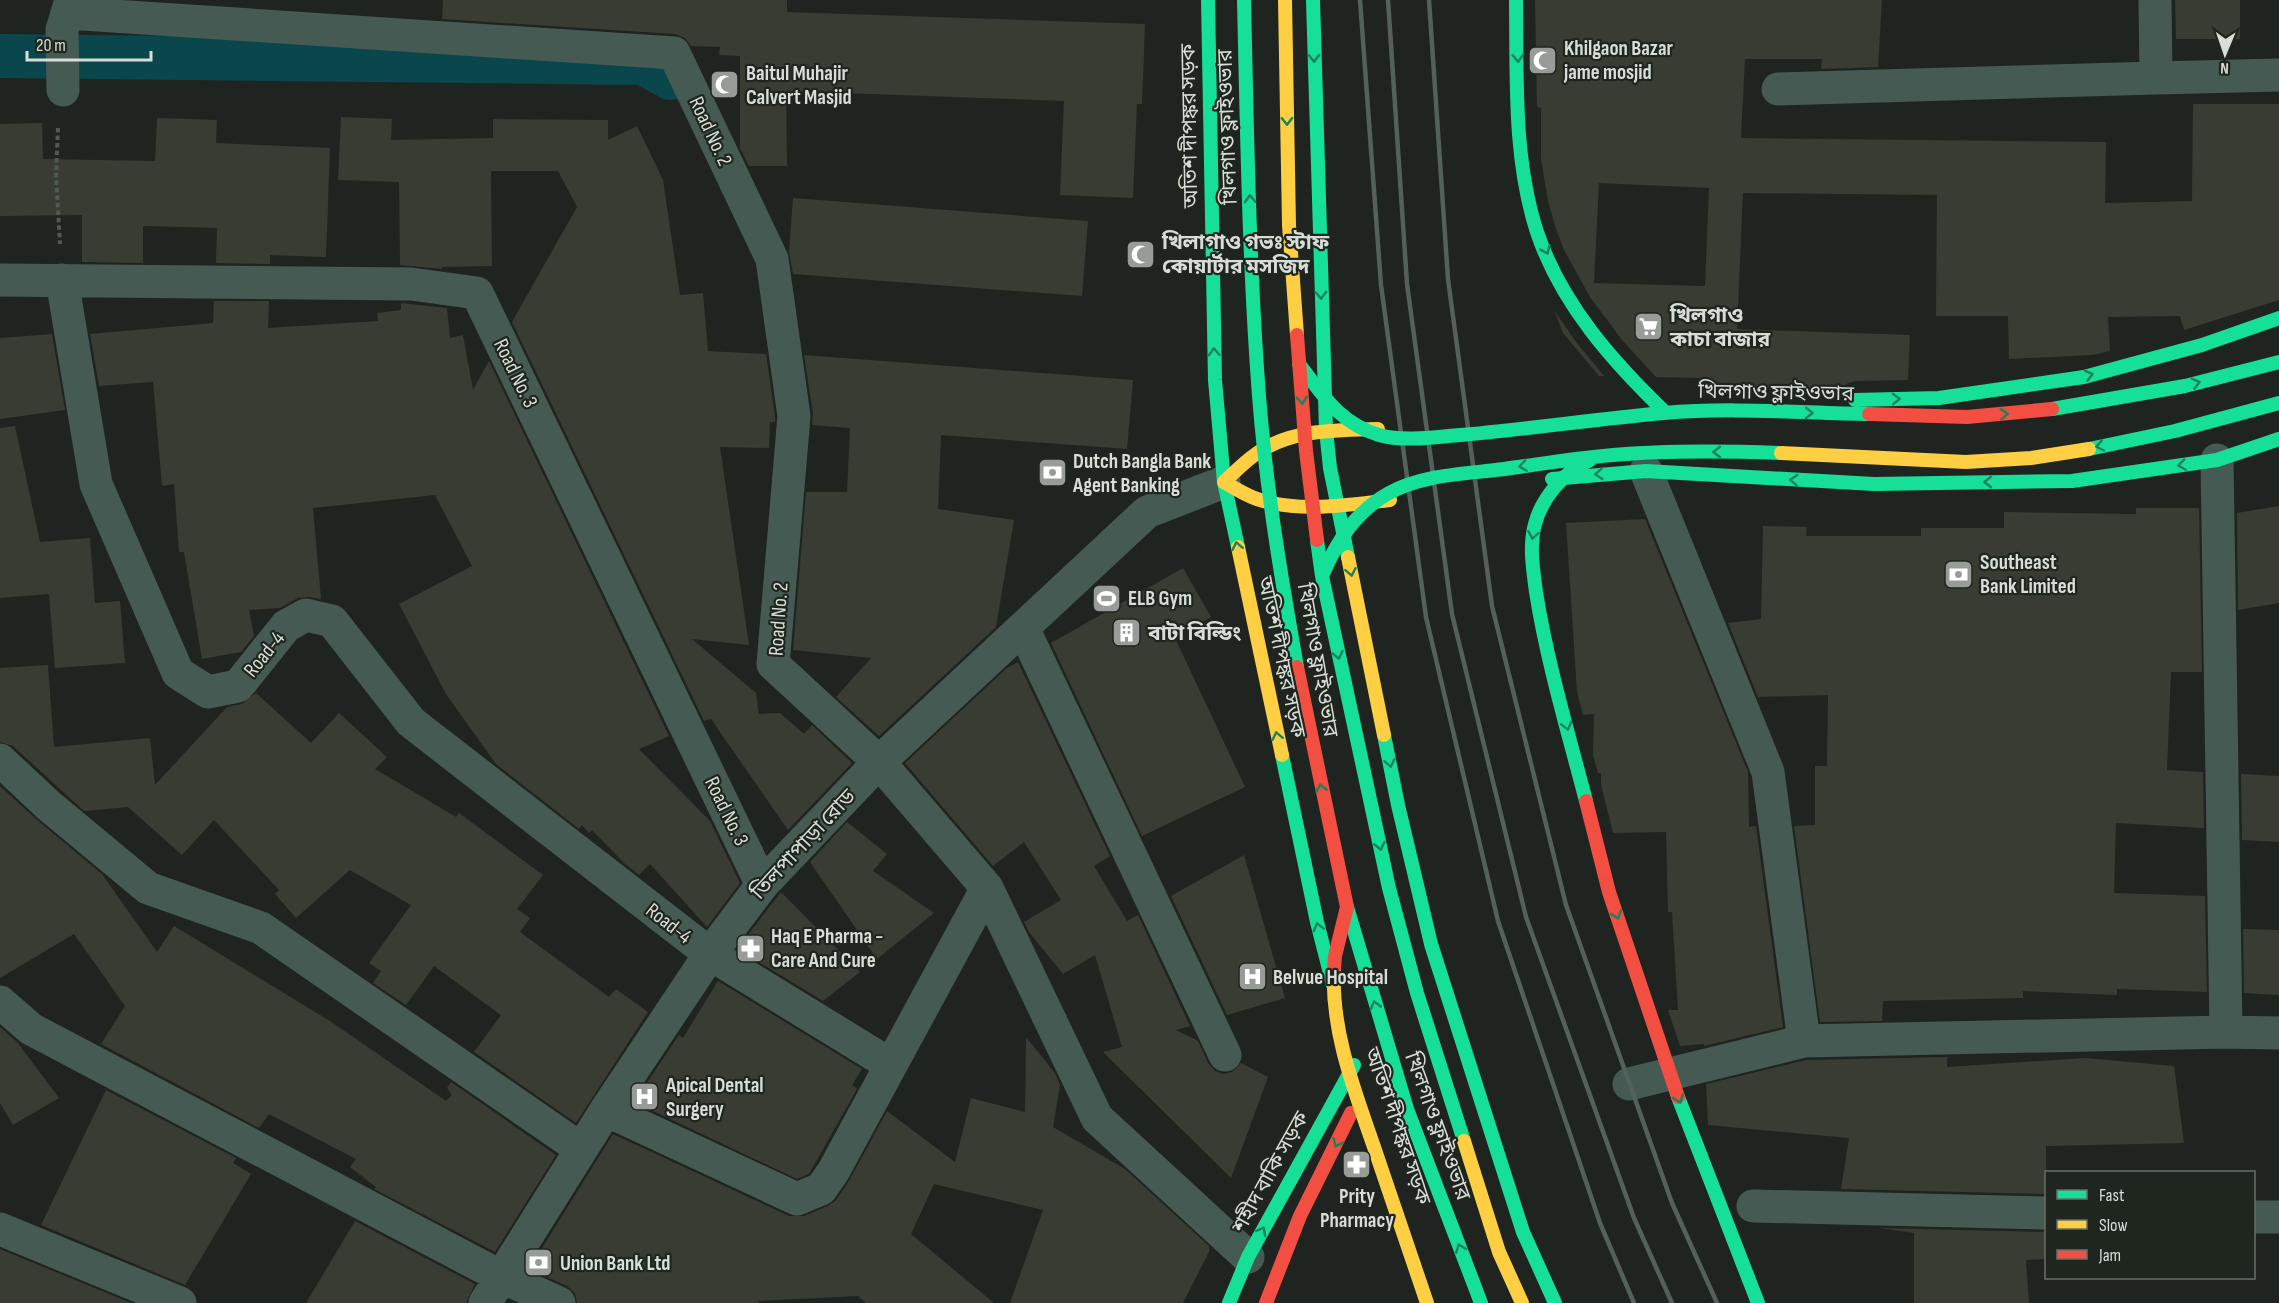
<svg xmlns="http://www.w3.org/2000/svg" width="2279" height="1303" font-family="'Sofia Sans Condensed','Noto Sans Bengali',sans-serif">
	<rect width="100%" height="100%" fill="#202420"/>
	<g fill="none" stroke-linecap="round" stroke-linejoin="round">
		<path stroke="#09474c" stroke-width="44" d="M0,56L643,63L671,78"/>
	</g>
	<path fill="#393c32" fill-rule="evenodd" d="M443,0H787V12L1145,24L1142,104H1137L1133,198L1060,195L1064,101L786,91L787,166H749L740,148V56L719,55L720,47L691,46L685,38L675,34L442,19Z
		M1535,0H1882L1878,67L1821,69L1822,59H1745L1741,138L2106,142L2105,203L2192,201L2193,104H2279V300L2184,330L2180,316L2108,317L2110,351L2092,355L2009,359L2008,316H1936L1937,195L1743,193L1737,329L1910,335L1908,380L1855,381L1846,384L1840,390L1734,386V392L1704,393H1700L1701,378L1656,377L1622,340L1590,297L1564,250L1555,226L1548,201L1541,159V108L1537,107ZM1599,183L1709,188L1705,286L1594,283Z
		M2175,0H2240V39H2176Z
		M341,117L392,119L391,140L493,138V119L608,120V140L637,126L663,180L680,295L703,293L708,351L766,354L775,417V422H770L769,448L720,447L749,645L692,639L756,693L759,714L780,713L804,734L812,725L852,763L788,830L711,719L704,721L512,322L577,207L558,171H491L492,266L442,267V269L400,265L399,182L338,180Z
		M157,118L217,120L216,143L330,148L326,257L270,255V264L216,263L217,228L143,226V263L82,262V215L0,216V124L42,123L43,159L155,161Z
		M793,198L1088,221L1082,296L793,274L789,252Z
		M214,301H269L268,328L378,321L377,313L401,310V303L447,308L450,338L463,335L473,390L489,361L669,736L639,749L710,821L740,883L707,927L650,864L639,875L624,863L592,830L589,833L582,825L579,829L496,764L446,694L399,604L472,566L435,495L313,508L321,599L309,597L298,598L280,608L249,610L254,636L241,652L202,659L184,552H179L174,484L162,486L153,382L99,386L90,334L213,323Z
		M1554,310L1576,342L1604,376H1599L1563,333Z
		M52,334L65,410L0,419V338Z
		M804,355L1133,380L1127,449L941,435L938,509L1014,520L996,627L879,736L836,697L871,658L793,650L806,492H847L850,428L812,425L813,414Z
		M15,426L40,542L90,538L95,603L120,601L125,663L55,668L49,594L0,598V428Z
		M2279,506V603L2238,610L2237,513Z
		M2136,508H2199L2202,672H2171L2167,770L2203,772L2204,828L2116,823L2114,893L2205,896L2207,992L2117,989V995L2023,991V998L1883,1001L1882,1021L1820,1022L1794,826L1815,825V766H1827L1828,695L1758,697L1728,623L1761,619L1763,526L1807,527L1806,536H1921V528H2004V512L2136,514Z
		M1645,519L1748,772L1749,827L1756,826L1783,1027L1704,1046V1044L1680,1046L1668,1010H1678L1672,912H1668L1666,832L1613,833L1601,785V773H1598L1593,755L1594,714L1583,715L1577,692L1566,523Z
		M1183,568L1211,617L1175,638L1245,787L1142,836L1051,643Z
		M1018,662L1110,856L1094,866L1127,921L1138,915L1190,1026L1176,1030L1198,1041L1208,1063L1215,1071L1223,1074L1232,1072L1241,1063L1268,1077L1231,1178L1103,1052L1122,1047L1095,955L1063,974L1029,932L1024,922L1061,900L1024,842L993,866L905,763L1007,668Z
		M48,665L54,747L150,738L155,785L227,707L242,704L256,693L311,743L339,713L387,757L375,769L456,817L459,813L543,875L517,909L530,918L520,932L609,997L616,989L648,1012L576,1123L474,1052L501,1015L434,966L406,1005L373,983L381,971L369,963L411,905L350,870L296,918L275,894L279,890L214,820L182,855L128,807L84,811L13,746L0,742V668Z
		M2241,774L2279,776V842L2242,840Z
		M0,786L36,819L102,874L157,952L174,926L330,1021L446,1101L452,1095L447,1088L451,1082L556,1155L495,1252L374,1189L376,1187L350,1167L356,1159L269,1114L259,1128L101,1044L125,1006L74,934L0,978Z
		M847,822L887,854L873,871L934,913L877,959L810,862Z
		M1244,855L1285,998L1227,1015L1171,896Z
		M781,892L860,972L823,1001L737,949Z
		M2243,929L2279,930V995L2244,993Z
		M718,981L862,1069L852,1085L857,1089L809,1174L797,1179L634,1102L679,1035L683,1038Z
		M0,1027L17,1042L59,1098L13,1125L0,1103Z
		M1026,1037L1055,1073L1060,1085L1053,1127L1125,1169L1209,1246V1252L1183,1303H1010L1043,1210L934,1184L911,1234L994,1303H866L858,1296L759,1301L758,1303H577L575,1293L567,1286L529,1269L613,1134L789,1216H804L828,1206L836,1200L849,1181L887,1111L955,1162L971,1098L1025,1112Z
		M1947,1057V1067L2085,1058L2174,1066L2184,1143L2046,1146V1194L1841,1189L1849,1138L1708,1125L1706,1084L1806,1060Z
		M106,1090L236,1158L233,1163L251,1174L185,1285L41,1225Z
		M355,1221L475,1284L466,1303H306Z
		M1879,1228L2046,1232V1259L2026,1260L2029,1303H1914V1233Z
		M0,1249L131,1303H0Z"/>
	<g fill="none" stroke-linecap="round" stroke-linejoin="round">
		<path stroke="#4e5a56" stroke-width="4" stroke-dasharray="4.5 3" stroke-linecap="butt" d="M58,128L56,175L60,244"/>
		<path stroke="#465a54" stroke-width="33" d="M68,13L674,53L772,259L794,416L773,664L879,762L987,888L1097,1118L1248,1257
			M2156,78L2279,75
			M1778,89L2156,78L2155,0
			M63,90L62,30L71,0
			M0,280L411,284L477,293L762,885
			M62,280L96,484L178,673L208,692L238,686L286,626L306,615L332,621L411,722L710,954L891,1065
			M2217,460L2226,1032
			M1646,471L1768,772L1804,1041
			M1023,628L1225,1055
			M0,760L48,805L148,888L261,928L581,1149
			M0,1002L31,1029L500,1276L559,1303
			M1629,1084L1804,1041L2226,1032L2279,1033
			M606,1110L797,1199L821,1189L833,1172L987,888
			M1753,1206L2046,1213
			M2254,1217H2279
			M0,1229L180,1303
			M485,1303L606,1110L710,954L762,885L879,762L1147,512L1224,482"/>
		<path stroke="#16e098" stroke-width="14" d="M1208,0L1215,380L1224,482L1238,547
			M1313,0L1326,430L1330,468L1348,557
			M1855,400L1939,398L2084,377L2202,345L2279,318
			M1552,479L1646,471L1874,484L2072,481L2217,460L2279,439
			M1384,735L1398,805L1431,944L1523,1232L1555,1303
			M1282,755L1317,922L1333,985
			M1347,907L1407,1109L1481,1303
			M1229,1303L1248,1257L1354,1065"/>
		<path stroke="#ffcf43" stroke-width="14" d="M1378,429C1338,430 1290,429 1256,454C1244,462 1234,473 1224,482C1235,488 1245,495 1257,499C1299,513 1347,505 1390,500
			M1238,547L1282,755
			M1348,557L1384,735"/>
		<path stroke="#f24e42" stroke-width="14" d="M1266,1303L1300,1216L1351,1113"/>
		<path stroke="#54605c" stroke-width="4.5" d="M1360,0L1381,285L1426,617L1498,921L1600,1223L1634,1303
			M1388,0L1407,284L1452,614L1526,917L1634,1218L1672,1303
			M1429,0L1448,279L1492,606L1566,905L1672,1203L1717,1303"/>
		<path stroke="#16e098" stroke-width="14" d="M1244,0C1247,132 1249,265 1259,396C1266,487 1281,577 1297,667
			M1516,0C1517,76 1513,159 1537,232C1561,304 1613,362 1666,413
			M1299,364C1323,395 1339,423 1379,435C1404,442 1435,437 1460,435C1529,429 1596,419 1664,413C1732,407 1801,413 1869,414
			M2052,409L2185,386L2279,362
			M2089,449L2175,431L2279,403
			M1317,540L1322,576L1389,888L1417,993L1464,1141
			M1322,576C1337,541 1355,512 1389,493C1423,474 1467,474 1504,469C1541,464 1576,458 1613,455C1668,450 1726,451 1781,453
			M1586,801C1568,732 1547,662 1536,592C1533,569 1529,546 1535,524C1542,497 1565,471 1590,460
			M1678,1097L1758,1303"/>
		<path stroke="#ffcf43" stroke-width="14" d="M1285,0L1289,225L1297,335
			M1781,453L1966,462L2031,458L2089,449
			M1334,969C1331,1031 1354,1089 1374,1147C1392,1199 1409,1251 1427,1303
			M1464,1141L1499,1252L1522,1303"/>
		<path stroke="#f24e42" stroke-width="14" d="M1297,335L1306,451L1317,540
			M1869,414L1967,417L2052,409
			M1297,667L1347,907L1335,956L1334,969
			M1586,801L1609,892L1678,1097"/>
	</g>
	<defs><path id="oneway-chevron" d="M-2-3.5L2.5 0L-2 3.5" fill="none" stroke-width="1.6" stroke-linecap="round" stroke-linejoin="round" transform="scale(1.5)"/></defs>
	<g stroke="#1a835b">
		<use href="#oneway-chevron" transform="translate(1314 58) rotate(89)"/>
		<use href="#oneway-chevron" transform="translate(1518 58) rotate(88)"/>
		<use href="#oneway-chevron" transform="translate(1287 121) rotate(89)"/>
		<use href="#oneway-chevron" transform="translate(1250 199) rotate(-92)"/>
		<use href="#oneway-chevron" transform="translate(1546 250) rotate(66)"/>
		<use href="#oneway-chevron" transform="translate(1321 295) rotate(88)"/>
		<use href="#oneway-chevron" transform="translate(1214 352) rotate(-92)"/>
		<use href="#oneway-chevron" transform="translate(2089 375) rotate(-14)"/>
		<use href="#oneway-chevron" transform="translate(2196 383) rotate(-14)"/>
		<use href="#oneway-chevron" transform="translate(1896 399) rotate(-1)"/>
		<use href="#oneway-chevron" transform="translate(1302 400) rotate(85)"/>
		<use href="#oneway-chevron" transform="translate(1809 413) rotate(1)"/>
		<use href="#oneway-chevron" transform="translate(2004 414) rotate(-4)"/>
		<use href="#oneway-chevron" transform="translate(2100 446) rotate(168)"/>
		<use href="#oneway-chevron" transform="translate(1717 452) rotate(179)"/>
		<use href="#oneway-chevron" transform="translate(2182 465) rotate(172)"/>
		<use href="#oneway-chevron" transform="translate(1523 466) rotate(172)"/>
		<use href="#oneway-chevron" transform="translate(1599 474) rotate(176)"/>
		<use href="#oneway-chevron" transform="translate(1794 480) rotate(-177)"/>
		<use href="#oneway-chevron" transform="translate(1988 482) rotate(179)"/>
		<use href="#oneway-chevron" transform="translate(1533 535) rotate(100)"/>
		<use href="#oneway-chevron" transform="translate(1237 546) rotate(-102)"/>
		<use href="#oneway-chevron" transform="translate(1351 572) rotate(79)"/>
		<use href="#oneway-chevron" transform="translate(1338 655) rotate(78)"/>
		<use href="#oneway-chevron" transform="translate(1567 726) rotate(76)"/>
		<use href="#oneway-chevron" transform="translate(1277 736) rotate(-102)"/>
		<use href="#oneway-chevron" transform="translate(1390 763) rotate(79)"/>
		<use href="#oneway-chevron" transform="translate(1321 788) rotate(-102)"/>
		<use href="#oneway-chevron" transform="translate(1380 846) rotate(77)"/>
		<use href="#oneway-chevron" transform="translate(1617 915) rotate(71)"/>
		<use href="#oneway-chevron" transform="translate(1318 927) rotate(-104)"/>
		<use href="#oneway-chevron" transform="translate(1375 1005) rotate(-106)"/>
		<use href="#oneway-chevron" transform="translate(1679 1099) rotate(71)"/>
		<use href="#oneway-chevron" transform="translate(1337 1143) rotate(116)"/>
		<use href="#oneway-chevron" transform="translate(1262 1231) rotate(-61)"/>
		<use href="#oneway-chevron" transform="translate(1460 1248) rotate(-111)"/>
	</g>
	<defs>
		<symbol id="mosque-square" viewBox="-11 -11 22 22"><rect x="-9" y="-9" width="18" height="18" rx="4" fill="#989c98" stroke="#1e261e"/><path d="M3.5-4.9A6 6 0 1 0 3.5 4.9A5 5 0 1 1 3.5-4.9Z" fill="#fff"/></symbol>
		<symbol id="supermarket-square" viewBox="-11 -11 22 22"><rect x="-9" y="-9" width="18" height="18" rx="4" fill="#989c98" stroke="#1e261e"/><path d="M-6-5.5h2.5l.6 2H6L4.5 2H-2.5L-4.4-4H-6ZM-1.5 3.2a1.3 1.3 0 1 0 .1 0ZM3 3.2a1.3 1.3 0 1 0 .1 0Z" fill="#fff"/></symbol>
		<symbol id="bank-square" viewBox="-11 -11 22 22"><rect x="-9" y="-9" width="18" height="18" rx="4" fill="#989c98" stroke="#1e261e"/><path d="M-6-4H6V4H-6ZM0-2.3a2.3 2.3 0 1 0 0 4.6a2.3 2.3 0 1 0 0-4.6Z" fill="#fff"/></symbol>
		<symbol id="stadium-square" viewBox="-11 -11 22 22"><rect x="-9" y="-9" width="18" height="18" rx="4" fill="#989c98" stroke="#1e261e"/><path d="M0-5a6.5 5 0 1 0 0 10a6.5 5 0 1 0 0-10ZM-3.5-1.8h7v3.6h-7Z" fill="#fff"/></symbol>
		<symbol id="building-square" viewBox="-11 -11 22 22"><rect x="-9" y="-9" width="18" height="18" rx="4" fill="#989c98" stroke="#1e261e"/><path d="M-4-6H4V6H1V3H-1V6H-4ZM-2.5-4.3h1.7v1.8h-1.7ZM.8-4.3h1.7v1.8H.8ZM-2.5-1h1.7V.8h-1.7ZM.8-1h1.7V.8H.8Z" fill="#fff"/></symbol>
		<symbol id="pharmacy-square" viewBox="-11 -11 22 22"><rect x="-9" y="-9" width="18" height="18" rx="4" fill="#989c98" stroke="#1e261e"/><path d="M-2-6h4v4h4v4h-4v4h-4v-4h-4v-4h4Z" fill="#fff"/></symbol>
		<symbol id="hospital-square" viewBox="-11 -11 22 22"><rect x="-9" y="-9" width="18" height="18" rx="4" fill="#989c98" stroke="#1e261e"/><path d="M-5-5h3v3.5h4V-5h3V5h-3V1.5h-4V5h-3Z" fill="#fff"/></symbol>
	</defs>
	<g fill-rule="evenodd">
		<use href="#mosque-square" x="1526" y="44" width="33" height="33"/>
		<use href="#mosque-square" x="708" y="68" width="33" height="33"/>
		<use href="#mosque-square" x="1124" y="238" width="33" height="33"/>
		<use href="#supermarket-square" x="1632" y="310" width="33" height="33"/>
		<use href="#bank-square" x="1036" y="456" width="33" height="33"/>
		<use href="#bank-square" x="1942" y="558" width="33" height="33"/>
		<use href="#stadium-square" x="1090" y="582" width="33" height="33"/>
		<use href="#building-square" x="1110" y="616" width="33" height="33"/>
		<use href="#pharmacy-square" x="734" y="932" width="33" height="33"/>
		<use href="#hospital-square" x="1236" y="960" width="33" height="33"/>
		<use href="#hospital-square" x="628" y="1080" width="33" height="33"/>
		<use href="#pharmacy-square" x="1340" y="1148" width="33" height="33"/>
		<use href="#bank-square" x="522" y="1246" width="33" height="33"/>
	</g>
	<g text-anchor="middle" stroke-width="4.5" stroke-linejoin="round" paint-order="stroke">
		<g font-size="21" font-weight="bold" fill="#d8ddd8" stroke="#1e261e" text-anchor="start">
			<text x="1564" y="55">Khilgaon Bazar<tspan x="1564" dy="24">jame mosjid</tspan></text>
			<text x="746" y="80">Baitul Muhajir<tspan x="746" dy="24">Calvert Masjid</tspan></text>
			<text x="1162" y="249">খিলাগাও গভঃ স্টাফ<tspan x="1162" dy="24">কোয়ার্টার মসজিদ</tspan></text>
			<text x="1670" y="322">খিলগাও<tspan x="1670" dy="24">কাচা বাজার</tspan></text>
			<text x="1073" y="468">Dutch Bangla Bank<tspan x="1073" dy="24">Agent Banking</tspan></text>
			<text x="1980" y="569">Southeast<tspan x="1980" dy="24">Bank Limited</tspan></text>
			<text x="1128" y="605">ELB Gym</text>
			<text x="1148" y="640">বাটা বিল্ডিং</text>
			<text x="771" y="943">Haq E Pharma -<tspan x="771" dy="24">Care And Cure</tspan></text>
			<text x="1273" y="984">Belvue Hospital</text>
			<text x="666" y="1092">Apical Dental<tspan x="666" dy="24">Surgery</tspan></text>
			<text x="1357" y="1203" text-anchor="middle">Prity<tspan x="1357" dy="24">Pharmacy</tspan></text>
			<text x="560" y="1270">Union Bank Ltd</text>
		</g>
		<g font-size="21" fill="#d8ddd8" stroke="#1e261e">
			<text transform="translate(1189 126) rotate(-91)" y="7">অতিশ দীপঙ্কর সড়ক</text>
			<text transform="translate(1227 127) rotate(-92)" y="7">খিলগাও ফ্লাইওভার</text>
			<text transform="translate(711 131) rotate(65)" y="7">Road No. 2</text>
			<text transform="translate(516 373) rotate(64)" y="7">Road No. 3</text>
			<text transform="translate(1776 392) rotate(1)" y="7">খিলগাও ফ্লাইওভার</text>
			<text transform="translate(778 619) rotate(-86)" y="7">Road No. 2</text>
			<text transform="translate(264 654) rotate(-51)" y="7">Road-4</text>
			<text transform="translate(1282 657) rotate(78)" y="7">অতিশ দীপঙ্কর সড়ক</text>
			<text transform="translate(1318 660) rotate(80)" y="7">খিলগাও ফ্লাইওভার</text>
			<text transform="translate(727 811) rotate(64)" y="7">Road No. 3</text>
			<text transform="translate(803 844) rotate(-47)" y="7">তিলপাপাড়া রোড</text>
			<text transform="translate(669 923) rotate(38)" y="7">Road-4</text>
			<text transform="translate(1398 1126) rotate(71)" y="7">অতিশ দীপঙ্কর সড়ক</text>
			<text transform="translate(1438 1126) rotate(70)" y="7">খিলগাও ফ্লাইওভার</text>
			<text transform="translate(1270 1172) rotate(-61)" y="7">শহীদ বাকি সড়ক</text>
		</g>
	</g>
	<rect x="2045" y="1171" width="210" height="108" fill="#1e261e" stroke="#686f68" stroke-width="1.5"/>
	<rect x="2057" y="1190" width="30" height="9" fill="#16e098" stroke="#686f68" stroke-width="1.5"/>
	<text x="2099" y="1201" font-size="18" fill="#d8ddd8">Fast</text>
	<rect x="2057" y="1220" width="30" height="9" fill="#ffcf43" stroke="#686f68" stroke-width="1.5"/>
	<text x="2099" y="1231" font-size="18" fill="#d8ddd8">Slow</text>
	<rect x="2057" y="1250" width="30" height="9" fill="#f24e42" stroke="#686f68" stroke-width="1.5"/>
	<text x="2099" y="1261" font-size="18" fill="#d8ddd8">Jam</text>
	<g transform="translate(2225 54) rotate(182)" stroke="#1e261e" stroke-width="4.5" paint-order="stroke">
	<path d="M0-4.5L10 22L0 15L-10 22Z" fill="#d8ddd8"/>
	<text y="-9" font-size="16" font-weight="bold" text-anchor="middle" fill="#d8ddd8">N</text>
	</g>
	<path d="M27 51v9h124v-9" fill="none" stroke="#d8ddd8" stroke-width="3"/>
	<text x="36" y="51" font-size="18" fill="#d8ddd8" stroke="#1e261e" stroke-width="4.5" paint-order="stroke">20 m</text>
</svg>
